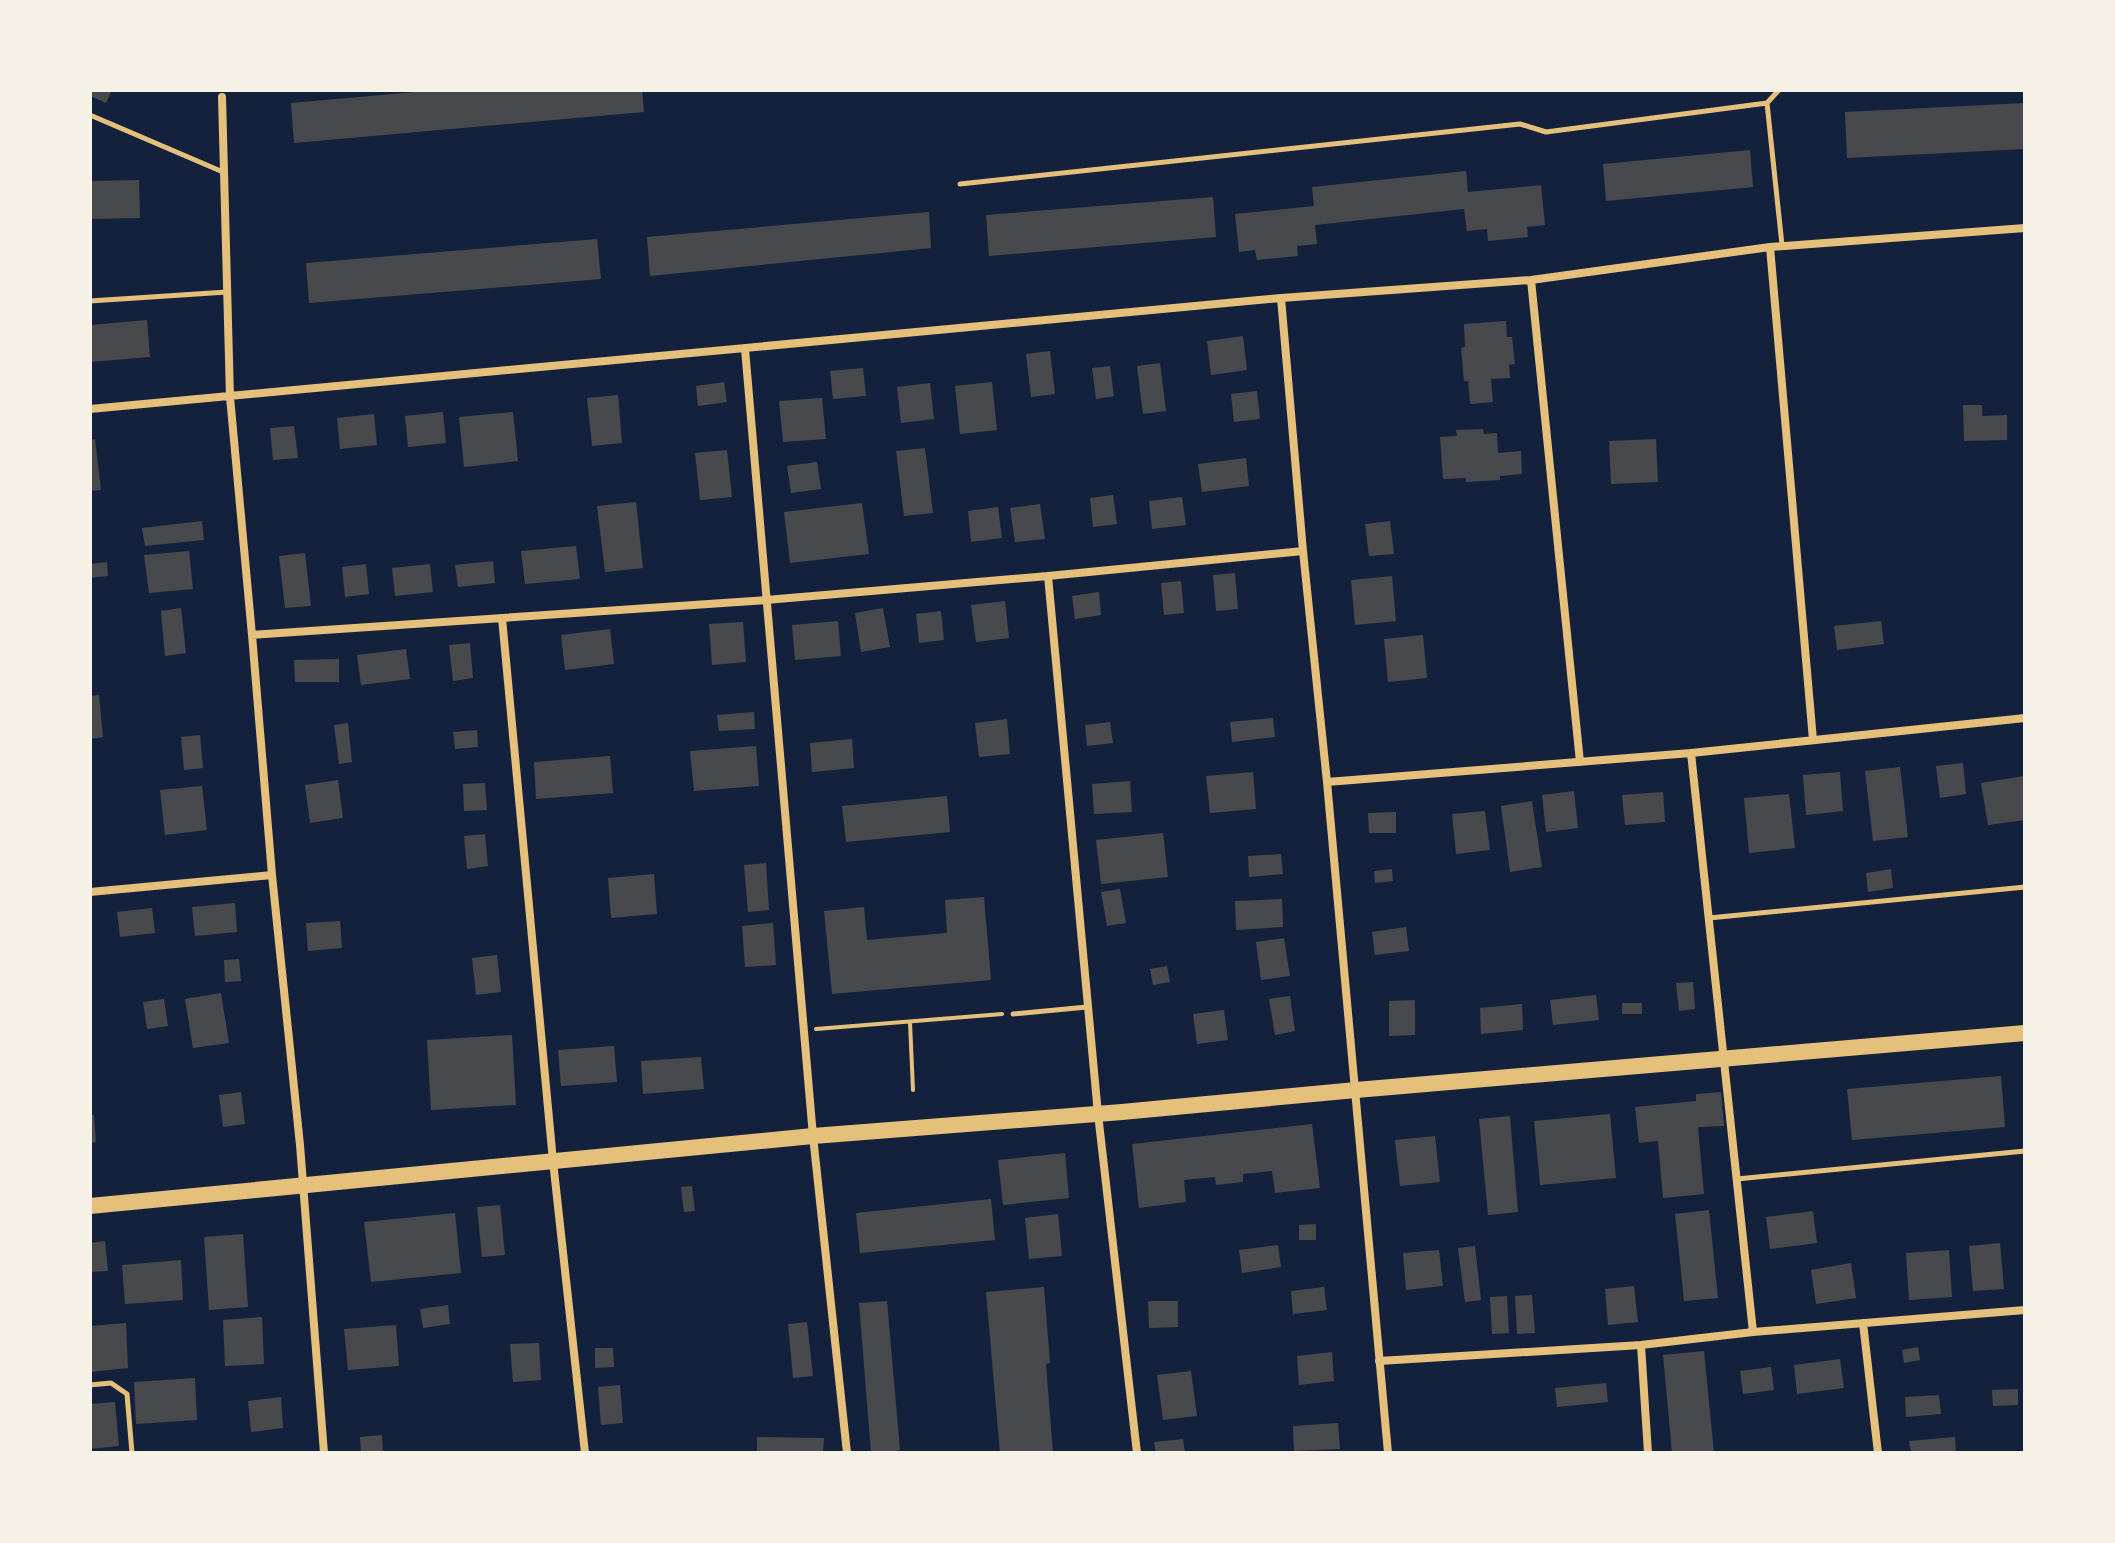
<svg xmlns="http://www.w3.org/2000/svg" width="2115" height="1543" font-family="'Noto Sans',sans-serif">
	<rect width="100%" height="100%" fill="#14213d"/>
	<path fill="#48494c" d="M90,90H112L106,103L90,96Z
		M438,90H642L644,112L294,143L291,103Z
		M2025,103V149L1847,158L1845,112Z
		M1750,150L1753,187L1606,201L1603,164Z
		M1466,171L1468,192L1541,185L1545,225L1527,227L1528,237L1488,241L1487,229L1467,231L1464,209L1315,225L1317,244L1297,246L1298,256L1257,260L1255,250L1239,252L1235,214L1314,206L1312,187Z
		M139,180L140,218L90,219V181Z
		M1213,197L1216,237L989,256L986,215Z
		M929,212L931,248L650,276L647,237Z
		M597,239L601,279L309,303L306,263Z
		M147,320L150,357L90,362V325Z
		M1506,321L1507,337H1512L1515,364L1509,365L1510,378L1491,379L1493,402L1470,404L1468,381H1464L1461,348L1465,347L1464,324Z
		M1243,336L1247,370L1211,375L1207,341Z
		M1050,351L1055,394L1031,397L1026,354Z
		M1160,363L1166,411L1143,414L1137,366Z
		M1110,366L1114,396L1096,399L1092,368Z
		M863,368L866,396L833,399L830,371Z
		M724,382L727,402L698,406L696,386Z
		M992,382L997,430L960,434L955,386Z
		M930,383L934,419L901,423L897,387Z
		M1257,391L1260,419L1234,422L1231,394Z
		M618,395L622,443L592,446L587,398Z
		M822,398L826,439L783,442L779,401Z
		M1963,405H1982V416L2007,415V440L1964,441Z
		M443,412L446,443L408,447L405,416Z
		M513,412L518,461L464,467L459,417Z
		M374,414L377,445L340,449L337,418Z
		M294,426L298,458L273,460L270,428Z
		M1483,429L1484,434L1497,433L1498,453L1521,451L1522,474L1500,476V480L1466,482V478L1443,479L1440,437L1457,436L1456,430Z
		M95,439L101,490L90,491V440Z
		M1656,439L1658,482L1611,484L1609,441Z
		M925,448L933,513L904,516L896,451Z
		M727,450L732,497L700,500L695,453Z
		M1246,458L1249,486L1202,492L1198,464Z
		M817,462L821,489L791,493L787,466Z
		M1113,495L1117,524L1093,527L1090,498Z
		M1182,497L1186,525L1152,529L1149,501Z
		M636,502L643,568L605,572L597,506Z
		M862,503L869,554L790,563L784,512Z
		M1040,504L1045,539L1015,542L1010,508Z
		M998,507L1002,538L971,542L968,511Z
		M202,521L204,540L145,546L142,528Z
		M1390,521L1394,554L1369,556L1365,524Z
		M576,546L580,579L525,584L521,551Z
		M189,551L193,589L149,593L144,555Z
		M305,553L311,606L285,608L279,556Z
		M493,561L495,583L458,587L455,565Z
		M107,562L108,576L90,578V564Z
		M366,564L369,594L345,597L342,567Z
		M430,564L433,592L395,596L392,568Z
		M1235,573L1238,609L1216,611L1213,575Z
		M1392,576L1396,621L1355,625L1351,580Z
		M1181,581L1184,613L1164,615L1161,583Z
		M1099,592L1101,615L1075,619L1072,596Z
		M1005,601L1009,638L976,642L971,605Z
		M181,608L186,653L165,656L161,611Z
		M883,608L890,647L861,652L855,613Z
		M941,611L944,640L919,643L916,614Z
		M838,621L841,656L795,660L792,625Z
		M1881,621L1884,644L1837,650L1834,626Z
		M743,622L746,662L712,665L709,624Z
		M610,629L614,664L565,670L561,635Z
		M1423,635L1427,678L1388,682L1384,639Z
		M470,643L473,678L453,681L449,645Z
		M406,649L410,679L361,685L357,655Z
		M339,659V682H295L294,660Z
		M99,695L103,737L90,739V696Z
		M754,712L755,729L719,731L717,715Z
		M1273,718L1275,737L1232,742L1230,722Z
		M1007,719L1010,754L979,757L975,723Z
		M1110,722L1113,743L1087,746L1085,725Z
		M348,723L352,762L339,764L334,725Z
		M477,730L478,747L455,749L453,732Z
		M200,735L203,768L184,770L181,737Z
		M852,739L854,768L812,772L810,743Z
		M756,746L759,786L694,791L690,751Z
		M610,756L613,793L536,799L534,762Z
		M1963,763L1966,794L1940,798L1936,766Z
		M1900,767L1908,837L1873,841L1865,771Z
		M1253,772L1256,809L1210,813L1206,776Z
		M1840,772L1843,811L1806,815L1803,775Z
		M2024,776L2025,820L1988,825L1981,783Z
		M338,780L343,818L310,823L305,785Z
		M1130,781L1132,812L1094,814L1092,784Z
		M485,783L487,810L464,811L463,784Z
		M202,786L207,830L165,835L160,790Z
		M1574,791L1578,828L1546,832L1542,795Z
		M1663,792L1665,822L1625,825L1622,795Z
		M1789,794L1795,848L1749,853L1744,798Z
		M947,796L950,832L846,842L842,806Z
		M1532,801L1542,867L1510,872L1501,806Z
		M1485,811L1490,850L1456,854L1452,814Z
		M1396,812V833H1369L1368,813Z
		M1163,833L1168,877L1101,884L1096,840Z
		M485,834L488,866L467,869L464,836Z
		M1281,854L1283,874L1249,877L1248,856Z
		M766,863L769,910L748,912L744,865Z
		M1392,869L1393,881L1375,883L1374,871Z
		M1891,869L1893,888L1868,892L1866,873Z
		M654,874L657,914L611,918L608,878Z
		M1120,889L1126,923L1107,926L1101,892Z
		M984,897L991,980L832,994L824,911L864,907L867,940L947,933L945,900Z
		M1282,899L1283,927L1236,930L1235,901Z
		M235,903L237,932L195,936L192,907Z
		M152,908L155,933L120,937L117,912Z
		M340,921L342,948L308,951L306,923Z
		M773,923L776,965L745,967L742,926Z
		M1406,927L1409,951L1375,955L1372,932Z
		M1284,938L1290,976L1261,980L1256,942Z
		M497,955L501,992L476,995L472,958Z
		M239,959L241,981L225,982L224,960Z
		M1167,966L1170,982L1153,985L1150,969Z
		M1693,982L1695,1009L1679,1011L1676,983Z
		M221,993L229,1043L193,1048L185,999Z
		M1596,995L1599,1020L1553,1025L1550,1000Z
		M1290,996L1295,1031L1275,1035L1269,999Z
		M164,999L168,1026L147,1029L143,1002Z
		M1415,1000V1035L1389,1036V1001Z
		M1622,1003H1642V1014H1622Z
		M1522,1004L1523,1030L1481,1034L1480,1008Z
		M1224,1010L1228,1040L1197,1044L1193,1014Z
		M512,1035L516,1105L431,1110L427,1040Z
		M614,1046L617,1082L561,1086L558,1050Z
		M701,1057L704,1089L643,1094L641,1061Z
		M2001,1076L2005,1127L1852,1140L1847,1089Z
		M241,1092L245,1124L223,1127L219,1095Z
		M1721,1092L1724,1126L1698,1127L1704,1194L1663,1198L1658,1141L1639,1143L1635,1107L1696,1101V1094Z
		M1610,1114L1616,1178L1540,1185L1534,1121Z
		M90,1115H94L96,1142L90,1143Z
		M1510,1116L1518,1212L1488,1215L1479,1119Z
		M1312,1124L1320,1188L1275,1193L1272,1171L1243,1174V1182L1216,1185L1215,1177L1184,1180L1186,1202L1139,1208L1132,1144Z
		M1435,1136L1440,1182L1400,1186L1395,1140Z
		M1065,1153L1069,1198L1003,1205L998,1160Z
		M692,1186L695,1211L684,1212L681,1187Z
		M991,1199L995,1240L860,1253L856,1213Z
		M500,1205L505,1255L482,1257L477,1207Z
		M1709,1210L1718,1298L1684,1301L1675,1214Z
		M1813,1211L1817,1243L1770,1249L1766,1217Z
		M455,1213L461,1273L371,1282L364,1222Z
		M1058,1214L1062,1256L1029,1259L1025,1218Z
		M1316,1224V1240H1299V1225Z
		M243,1234L248,1307L209,1310L204,1237Z
		M105,1241L108,1271L90,1272V1243Z
		M2000,1243L2004,1289L1973,1291L1969,1246Z
		M1278,1245L1281,1267L1242,1273L1239,1250Z
		M1475,1246L1481,1300L1465,1302L1458,1248Z
		M1439,1250L1443,1286L1406,1290L1403,1253Z
		M1949,1250L1952,1297L1909,1300L1906,1253Z
		M181,1260L183,1300L125,1304L122,1265Z
		M1851,1263L1856,1298L1816,1304L1811,1270Z
		M1634,1286L1638,1322L1608,1325L1605,1289Z
		M1044,1287L1050,1363L1046,1364L1053,1453H1000L986,1292Z
		M1324,1287L1327,1310L1293,1314L1291,1291Z
		M1532,1295L1535,1333L1517,1334L1515,1296Z
		M1507,1296L1509,1333L1492,1334L1490,1297Z
		M887,1301L900,1450L895,1451V1453H871L859,1303Z
		M1148,1301H1178V1327L1149,1328Z
		M448,1305L450,1324L423,1328L420,1309Z
		M262,1317L264,1364L225,1366L223,1320Z
		M807,1322L813,1376L793,1378L788,1324Z
		M126,1323L128,1368L90,1372V1326Z
		M396,1325L399,1366L348,1370L344,1329Z
		M539,1343L541,1380L513,1382L510,1344Z
		M1918,1347L1920,1360L1904,1363L1902,1350Z
		M595,1348H613L614,1367L595,1368Z
		M1704,1351L1714,1453H1672L1663,1355Z
		M1332,1352L1334,1381L1299,1385L1297,1356Z
		M1840,1359L1844,1388L1797,1394L1794,1365Z
		M1771,1367L1774,1390L1743,1394L1740,1371Z
		M1191,1371L1197,1416L1163,1420L1157,1375Z
		M195,1378L197,1420L136,1424L134,1382Z
		M1606,1383L1608,1402L1557,1407L1555,1388Z
		M620,1385L623,1423L601,1425L598,1387Z
		M2018,1389V1405L1993,1406L1992,1390Z
		M1939,1395L1941,1414L1906,1417L1905,1397Z
		M281,1397L283,1428L251,1432L248,1401Z
		M115,1402L119,1446L90,1449V1404Z
		M1338,1423L1340,1449L1294,1451L1293,1426Z
		M382,1435L383,1453H361L360,1437Z
		M757,1437L824,1438L823,1453H757Z
		M1955,1437L1956,1453H1911L1909,1441Z
		M1183,1439L1185,1453H1156L1154,1442Z"/>
	<g fill="none" stroke-linecap="round" stroke-linejoin="round">
		<path stroke="#e5c07b" stroke-width="4" d="M910,1022L913,1090
			M816,1029L1002,1014"/>
		<path stroke="#e5c07b" stroke-width="5" d="M1767,103L1782,245
			M90,115L223,172
			M960,184L1520,124L1546,132L1767,103L1779,90
			M90,301L227,292
			M1709,918L2025,887
			M1013,1014L1087,1007
			M1737,1179L2025,1151
			M90,1385L111,1383L127,1394L132,1453"/>
		<path stroke="#e5c07b" stroke-width="8" d="M222,97L230,397L252,635L272,875L300,1145L324,1453
			M1770,247L1813,740
			M1531,280L1580,762
			M1281,298L1303,551L1327,782L1388,1453
			M745,349L813,1136L847,1453
			M90,409L1281,298L1531,280L1770,247L2025,228
			M1048,576L1098,1114L1137,1453
			M502,618L553,1161L585,1453
			M252,635L766,600L1048,576L1303,551
			M1691,753L1753,1332
			M1327,782L1691,753L2025,718
			M90,892L272,875
			M1863,1323L1878,1453
			M1641,1345L1648,1453
			M1379,1361L1641,1345L1753,1332L2025,1310"/>
		<path stroke="#e5c07b" stroke-width="16" d="M90,1206L813,1136L1122,1112L1356,1090L2025,1033"/>
	</g>
	<rect width="2115" height="1543" fill="none" stroke="#f6f1e7" stroke-width="184"/>
</svg>
